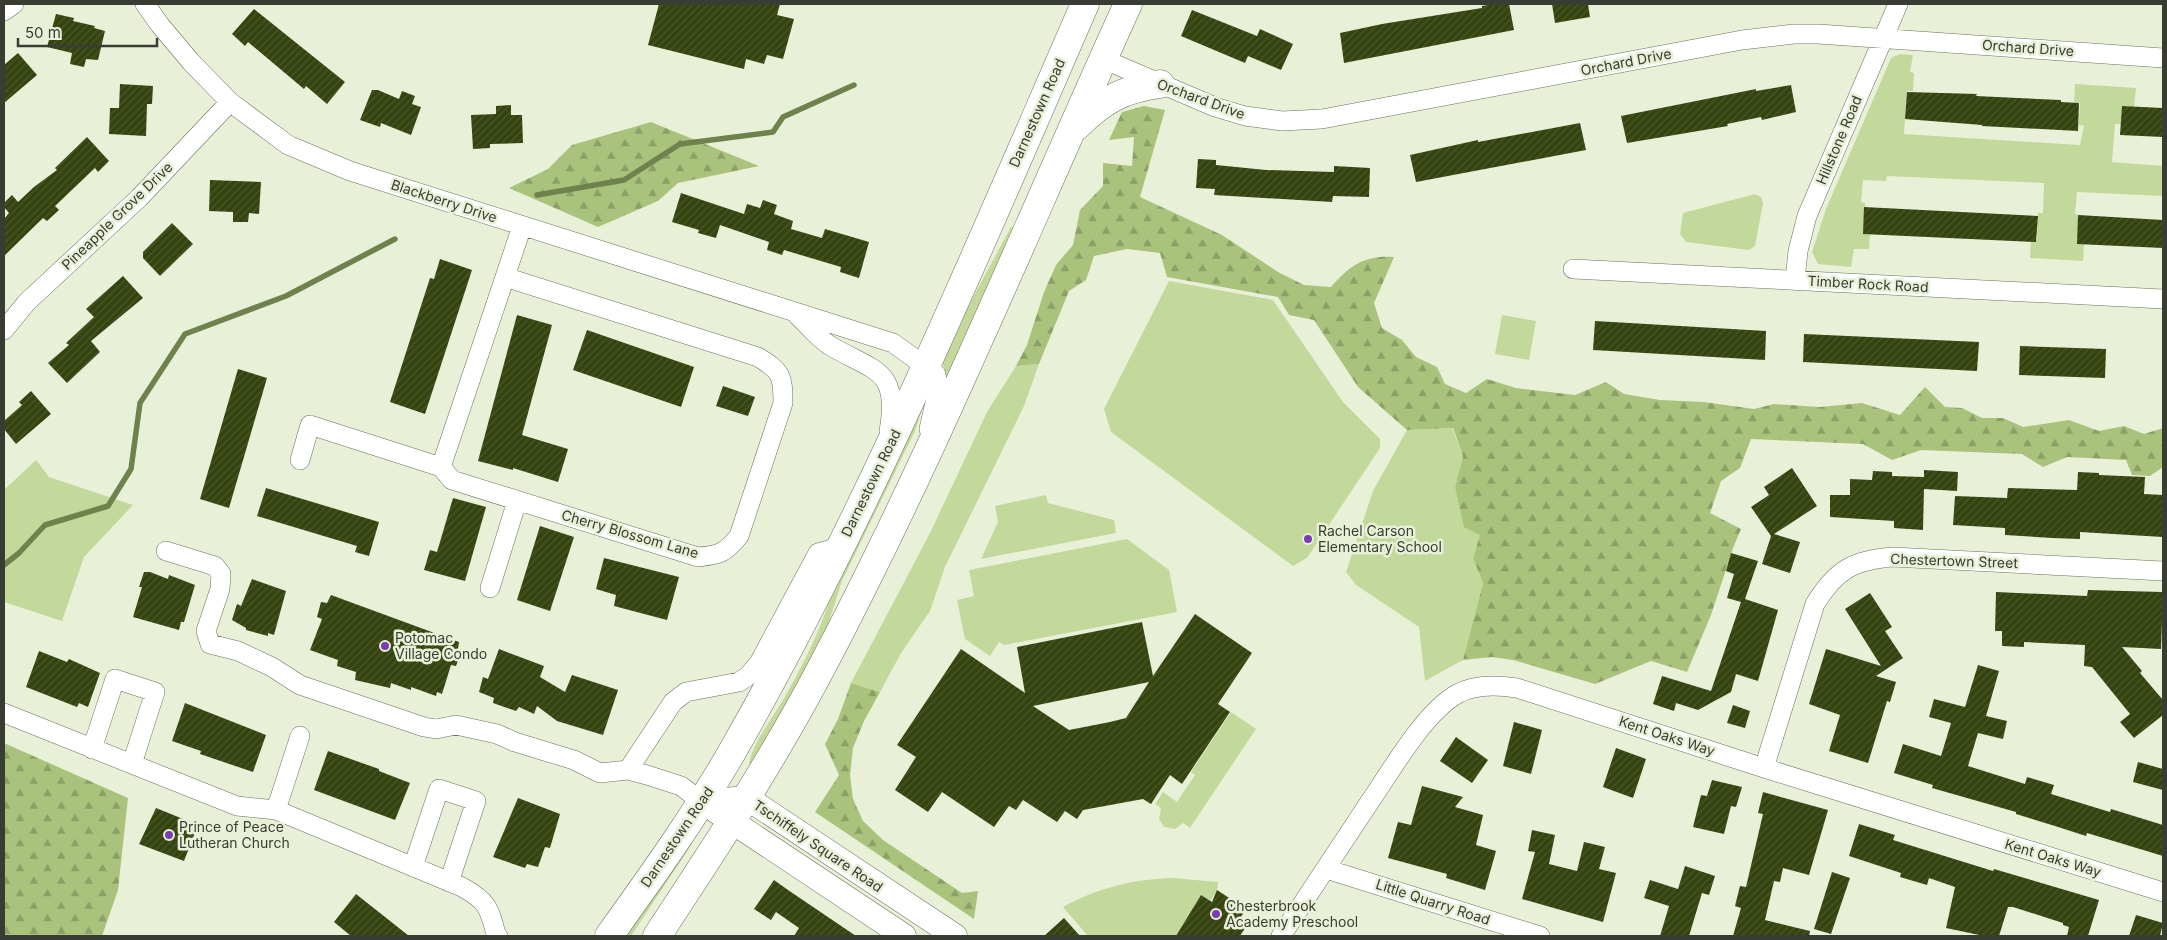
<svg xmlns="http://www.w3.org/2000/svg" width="2167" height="940" font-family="Inter,sans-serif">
	<defs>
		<pattern id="forest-firs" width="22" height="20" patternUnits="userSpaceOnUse" patternTransform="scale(1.25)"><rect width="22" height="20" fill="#aac37c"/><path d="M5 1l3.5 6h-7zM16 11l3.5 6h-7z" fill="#8ba066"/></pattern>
		<pattern id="building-hatch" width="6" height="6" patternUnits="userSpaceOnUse" patternTransform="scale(1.25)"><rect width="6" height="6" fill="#35440f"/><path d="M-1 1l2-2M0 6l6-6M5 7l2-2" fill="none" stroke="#4a572a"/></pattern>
	</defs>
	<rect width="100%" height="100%" fill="#e8f1d8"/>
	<path fill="#c3d99b" d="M1900,54L1913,55L1910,72L1914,73L1913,91H1907L1904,134L2080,145L2084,126L2079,125L2080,103L2074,102L2075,84L2136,88L2134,107L2122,106L2121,124H2115L2112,162L2163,166V196L2077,192L2075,214L2079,215L2078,242L2084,243L2083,261L2030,258L2031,240H2037L2038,213H2043L2044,183L1887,176L1886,181L1863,180L1861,202L1865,203L1864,231H1870L1869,249H1854L1851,267L1818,264L1812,252L1826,209L1891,58Z
		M1755,194L1761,197L1763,203L1755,246L1749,250L1686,242L1680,234L1683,213Z
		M1011,227L1015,228L945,384C947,374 946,367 939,360Z
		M1169,281L1273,300L1343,402L1380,439V448L1307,558L1293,566L1111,432L1104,409Z
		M1502,315L1536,321L1529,360L1495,354Z
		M1039,364L1024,406L945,567L930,611L901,653L880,692L851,683L930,533L987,412L1016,366Z
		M926,397L915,431L842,581L825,634L759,753L751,763L749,764C752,744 773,717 783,700C802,667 820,632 831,595Z
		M1452,428L1463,456L1455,487L1480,535L1473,558L1483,583L1463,660L1425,681L1419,627L1356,585L1346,572L1373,491L1407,430Z
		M36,460L49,477L133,505L84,557L62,621L4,602V490Z
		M1046,495L1048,503L1114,520L1116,533L981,559L998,522L995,506Z
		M1127,539L1169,570L1177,612L1004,645L999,642L990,656L965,639L957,600L974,596L969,570Z
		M1231,712L1256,729L1190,828L1183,823L1175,829L1164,827L1159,819L1161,808L1155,804L1163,792L1177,802L1195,775L1191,772Z
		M693,836L692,843L684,856L631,936H623Z
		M1173,878L1218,882L1217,891L1210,901L1201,895L1179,932L1185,936H1088L1063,907C1098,888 1133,879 1173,878Z"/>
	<path fill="url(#forest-firs)" d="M1144,106L1165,110L1140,197L1222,235L1278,272L1304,285L1331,287C1350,265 1365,255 1394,257L1374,303L1382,328L1402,340L1416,357L1437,367L1445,384L1466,393L1487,379L1516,388L1575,395L1606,382L1624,394L1660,400L1704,402L1754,409L1774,404L1820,407L1862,403L1900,415L1925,387L1945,407L1962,408L1982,418H2003L2023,427L2069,420L2099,431L2124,426L2144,434L2163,428V467L2150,476L2132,475L2126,460L2067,457L2043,467L2022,454L1921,450L1892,460L1863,444L1751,439L1740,468L1721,481L1710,513L1741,529L1733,548L1711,615L1687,672L1651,661L1595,684L1513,660L1492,657L1463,660L1483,583L1473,558L1480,535L1464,527L1455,487L1463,456L1453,428L1407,430L1358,387L1314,320L1289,315L1278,297L1167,277L1160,253L1127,249L1094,256L1086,280L1069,291L1039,364L1016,366L1027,345L1044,292L1056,265L1073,245L1080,210L1103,186V163L1132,166L1134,137L1109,140L1122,112Z
		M651,122L759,166L678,183L658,201L598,227L509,188L548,169L572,145Z
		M851,683L880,692L864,721L853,748L850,775L853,799L863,821L883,840L962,893L978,891L974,919L815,812L839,775L825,744L838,719Z
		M4,743L128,798L118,890L102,936H4Z"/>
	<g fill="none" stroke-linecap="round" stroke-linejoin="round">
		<path stroke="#6f814d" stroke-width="5.5" d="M537,195L624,180L680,144L773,132L783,117L854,85
			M4,565L19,553L45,525L108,506L131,469L140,403L185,334L286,296L395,239"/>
	</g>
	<path fill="url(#building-hatch)" fill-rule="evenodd" d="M659,4H780L777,15L794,19L783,59L767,55L764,64L746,59L744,69L648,45Z
		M1493,4H1509L1514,30L1344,63L1340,33L1382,24L1482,8V6Z
		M1552,4H1588L1590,17L1555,23Z
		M254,9L345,82L327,104L306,86L304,89L248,42L245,46L232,34Z
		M1192,10L1257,36L1260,29L1293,44L1281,70L1248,56L1245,63L1181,36Z
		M56,14L74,18L73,21L95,26L94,28L105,31L98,60L86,59L84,67L70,64L72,53L47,47Z
		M18,53L37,75L4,103V65Z
		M120,84L153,86L152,104H147L146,136L109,134L110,108H119Z
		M1791,85L1796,112L1762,120L1761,117L1727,124L1728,126L1627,143L1621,116L1756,89V91Z
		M372,90H378L399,99L402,91L415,96L412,104L421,107L411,135L381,123L380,127L360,120Z
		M1907,92L1977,94L1976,96L2061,100V102L2079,103L2078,131L1982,126V125L1905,119Z
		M511,105V115H522L523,143L490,144V148L473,149L471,115L496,114V106Z
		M2122,106L2163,108V137L2120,135Z
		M1580,123L1586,150L1416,182L1410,155L1478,140V142Z
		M87,137L109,161L98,172L95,168L55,206L59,210L47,221L43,218L4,256V219L9,213L4,207V203L12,195L18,202L34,187L57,170L55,168Z
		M1198,159L1216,160V165L1266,170L1334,172V166L1370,168L1369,197L1333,196L1332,202L1214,195L1215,189L1196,188Z
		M210,180L261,182L259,214L249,213L248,222H233V212L209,211Z
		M681,193L744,214L747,204L760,208L763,200L777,205L774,214L793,221L791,229L822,238L825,229L869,242L859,278L840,272L841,267L784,250L782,255L767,250L769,242L720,225L716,238L698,233L699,230L672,222Z
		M1864,207L2038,216L2036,242L1863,234Z
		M2078,215L2163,220V248L2077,244Z
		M172,223L193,244L160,276L143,258V252Z
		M440,259L472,270L425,414L390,402L430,278L434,279Z
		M123,276L143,298L91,341L100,352L67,383L48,363L69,345L66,343L94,317L86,309Z
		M517,315L552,325L522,435L568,449L558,482L513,468V470L478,461Z
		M1595,321L1766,331L1765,360L1593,350Z
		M587,330L694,367L681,407L573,370Z
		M1804,334L1979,342L1977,371L1803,362Z
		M2020,346L2106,349L2105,378L2019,375Z
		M238,369L267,378L229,508L200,499Z
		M723,386L755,397L748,416L716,406Z
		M31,391L51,414L16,444L4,429V421L22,405L19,402Z
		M1792,468L1817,506L1774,534L1800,542L1790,573L1762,564L1771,536L1751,507L1769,495L1764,487Z
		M1924,470L1958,472L1957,491L1924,489L1923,530L1894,528V521L1830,517V495H1850V479L1872,480L1873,471L1892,472V476L1924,477Z
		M2078,472L2099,473V475L2145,477L2144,494L2163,495V537L2080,532V539L2052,538L2005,535V528L1953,525L1955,496L2007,498L2008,488L2077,490Z
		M266,488L379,522L369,556L355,552L357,546L257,516Z
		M453,498L486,507L465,581L424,570L430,550L437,552Z
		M540,526L574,537L550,611L517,600Z
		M1731,553L1758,561L1745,599L1778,610L1758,681L1736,674L1731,692L1698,710L1676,703L1674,711L1653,704L1662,676L1711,691L1741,602L1727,598L1734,574L1726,571Z
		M604,558L679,577L667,620L614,606L616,595L596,589Z
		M144,572H150L168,579L169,575L195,585L184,622H181L179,630L133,617L142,587H139Z
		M252,579L286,591L274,635L268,633V636L246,630V628L232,620L237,604L241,606Z
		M2088,590L2163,592L2161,649L2122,647L2142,671L2140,673L2163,700V715L2134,738L2120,722L2130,714L2092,667L2084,666L2085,645L2024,642V647L2002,646V631H1995L1996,592L2087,596Z
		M1870,593L1892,627L1885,631L1903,658L1876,676L1896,682L1890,702L1887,701L1868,763L1829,751L1840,715L1809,704L1826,649L1881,666L1845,609Z
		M331,595L459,642L458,649L462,650L456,666L451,665L442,694L437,692L436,696L411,687V690L391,683L390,688L355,680L356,672L337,666L338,660L310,650L322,619L317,617L321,602L327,603Z
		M1195,614L1252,653L1218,704L1230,712L1182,784L1170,775L1151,804L1143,799L1083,810L1077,819L1065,811L1057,822L1023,800L1016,810L1009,806L994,827L942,792L928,812L895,790L916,757L897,745L961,649L1025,693L1017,647L1142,622L1153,676ZM1149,682L1126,718L1110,722L1069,730L1033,706Z
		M499,649L544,666L540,677L565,692L572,675L618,690L603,735L557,721L537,706L534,714L519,707L516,711L493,703L494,698L479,692L483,677L488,679Z
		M39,651L67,662L69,659L100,673L88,707L79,703L77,707L26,687Z
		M1978,665L1999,671L1986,716L2007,721L2003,739L1978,733L1968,766L2025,784L2027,777L2054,785L2051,794L2110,812L2111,809L2163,825V856L2087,833L2086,836L2055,826L2016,814V812L1932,788L1933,785L1894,773L1903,744L1941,756L1951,723L1929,717L1934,699L1965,707Z
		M185,703L266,735L253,772L200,754L201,751L172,741Z
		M1733,705L1750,711L1745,728L1727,723Z
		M1514,722L1542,730L1531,774L1503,766Z
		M1456,737L1488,760L1472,783L1440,761Z
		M1616,748L1646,759L1633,798L1603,787Z
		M328,751L379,769V771L410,783L395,820L314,790Z
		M2138,762L2163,769V790L2133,782Z
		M1712,780L1742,787L1736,807L1731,806L1724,834L1693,827L1701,795L1707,796Z
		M1422,786L1463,797L1455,807L1483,815L1476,845L1496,851L1485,890L1446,878L1447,874L1388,858L1398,822L1411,825Z
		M1763,792L1828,810L1809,875L1783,868L1780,882L1774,881L1765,920L1810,931L1809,936H1733L1741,908L1735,906L1740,886L1746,887L1763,814L1758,813Z
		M518,798L560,814L550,848L545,847L538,867L527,864L525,868L493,857Z
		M156,808L198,825L184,861L139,844Z
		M1859,824L1895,835L1893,840L1993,871L1994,869L2099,900L2088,936H2067L2069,927L2063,925V923L2013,907H2008L1999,936H1984L1946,928L1955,887L1929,878L1927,885L1900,877L1901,873L1849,856Z
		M1532,830L1555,835L1549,864L1577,871L1584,842L1605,847L1599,869L1616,873L1603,922L1522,899L1535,852L1528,851Z
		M1685,866L1715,876L1709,895L1702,893L1689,936H1660L1669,906L1644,898L1650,880L1678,889Z
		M1832,872L1850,878L1831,934L1814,929Z
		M774,880L788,890L856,936H794L799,928L776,912L771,920L754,909Z
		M1217,890L1246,909L1239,920L1247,925L1240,936H1176L1201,895L1212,902Z
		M356,894L409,936H351L334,922Z
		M2136,915L2163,923L2160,936H2129Z
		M1064,918L1080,936H1044Z"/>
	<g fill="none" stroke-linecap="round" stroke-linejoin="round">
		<defs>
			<path id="minor" d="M145,4L160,25L191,62L230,102L288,145L350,171L893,343L936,374L938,390L929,429
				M4,11L14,4
				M1103,59L1215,107L1245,116L1282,121L1322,119L1742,40L1794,34H1818L2163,58
				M1573,269L2163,299
				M505,277L441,467L452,480L698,557C720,555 725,553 739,536L783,403C783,375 781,371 758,357L505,277L522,226
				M1795,280L1798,251L1807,216L1898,4
				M798,316C808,325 818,338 829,345C874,372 900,368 889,431
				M4,330L27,302L139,198L230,102
				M300,460L310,425L441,467
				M166,551L215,566L221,574L220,589L206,631L210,644L238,651L272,667L300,685L424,727L436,729L456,725L497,734L515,742L574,760L600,773L628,770L647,775L681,786L702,802
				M490,588L517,501
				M4,713L237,806L276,810L462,887C487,901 489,907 496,934L498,936
				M92,749L115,679L155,692L132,764
				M1764,768L1815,604C1836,570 1853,560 1893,557L2163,571
				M628,770L673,702L686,692L739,682L748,676L759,663L818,553L840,547
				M276,810L300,736
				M413,867L439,789L476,801L449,882
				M1326,869L1540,936
				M1281,936C1311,891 1341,845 1371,800C1393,768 1424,713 1457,694C1475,684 1497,685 1517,688L1764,768L2163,892"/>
			<path id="tertiary" d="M702,802L747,798L955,936
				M716,811L904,936"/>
			<path id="primary" d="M1077,126C1103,100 1123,89 1160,84
				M609,936C652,876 695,816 732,752C869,512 975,256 1085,4
				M657,936C713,851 769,766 817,676C933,458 1026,228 1128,4"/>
		</defs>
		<use href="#minor" stroke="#69715b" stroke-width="20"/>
		<use href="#tertiary" stroke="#69715b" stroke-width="25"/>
		<use href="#primary" stroke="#69715b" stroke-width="29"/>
		<use href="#minor" stroke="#fff" stroke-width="19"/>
		<use href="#tertiary" stroke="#fff" stroke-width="24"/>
		<use href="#primary" stroke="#fff" stroke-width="28"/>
	</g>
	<g fill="#793cb2" stroke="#e8f1d8" stroke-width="2">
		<circle cx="1308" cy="539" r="5"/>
		<circle cx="385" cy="646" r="5"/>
		<circle cx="169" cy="835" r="5"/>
		<circle cx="1216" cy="914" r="5"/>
	</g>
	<g text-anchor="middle" stroke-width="5" stroke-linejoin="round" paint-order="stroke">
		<g font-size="14" fill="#383c32" stroke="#e8f1d8">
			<text transform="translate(2028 48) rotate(4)" y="5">Orchard Drive</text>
			<text transform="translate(1626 62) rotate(-11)" y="5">Orchard Drive</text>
			<text transform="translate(1201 99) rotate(20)" y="5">Orchard Drive</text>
			<text transform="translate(1037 113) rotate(-66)" y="5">Darnestown Road</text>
			<text transform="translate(1839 140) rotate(-67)" y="5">Hillstone Road</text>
			<text transform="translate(444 201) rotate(18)" y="5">Blackberry Drive</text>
			<text transform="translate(117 216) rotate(-44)" y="5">Pineapple Grove Drive</text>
			<text transform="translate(1868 284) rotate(3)" y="5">Timber Rock Road</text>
			<text transform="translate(871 483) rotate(-64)" y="5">Darnestown Road</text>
			<text transform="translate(630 534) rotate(16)" y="5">Cherry Blossom Lane</text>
			<text transform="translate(1954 561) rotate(2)" y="5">Chestertown Street</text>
			<text transform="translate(1667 736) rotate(18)" y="5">Kent Oaks Way</text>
			<text transform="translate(677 837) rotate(-56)" y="5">Darnestown Road</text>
			<text transform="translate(818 846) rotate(34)" y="5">Tschiffely Square Road</text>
			<text transform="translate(2053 858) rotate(17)" y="5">Kent Oaks Way</text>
			<text transform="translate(1433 902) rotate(18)" y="5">Little Quarry Road</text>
		</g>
		<g font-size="14" fill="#383c32" stroke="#e8f1d8" text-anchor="start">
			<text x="1318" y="536">Rachel Carson<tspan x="1318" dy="16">Elementary School</tspan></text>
			<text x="395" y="643">Potomac<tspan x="395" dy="16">Village Condo</tspan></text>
			<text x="179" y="832">Prince of Peace<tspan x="179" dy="16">Lutheran Church</tspan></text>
			<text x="1226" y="911">Chesterbrook<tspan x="1226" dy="16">Academy Preschool</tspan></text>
		</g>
	</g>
	<rect width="2167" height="940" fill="none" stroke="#383c32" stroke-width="10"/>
	<path d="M18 38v8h139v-8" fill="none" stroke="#383c32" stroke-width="2.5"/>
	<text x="25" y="38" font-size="15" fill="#383c32" stroke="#e8f1d8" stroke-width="4" paint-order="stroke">50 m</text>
</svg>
